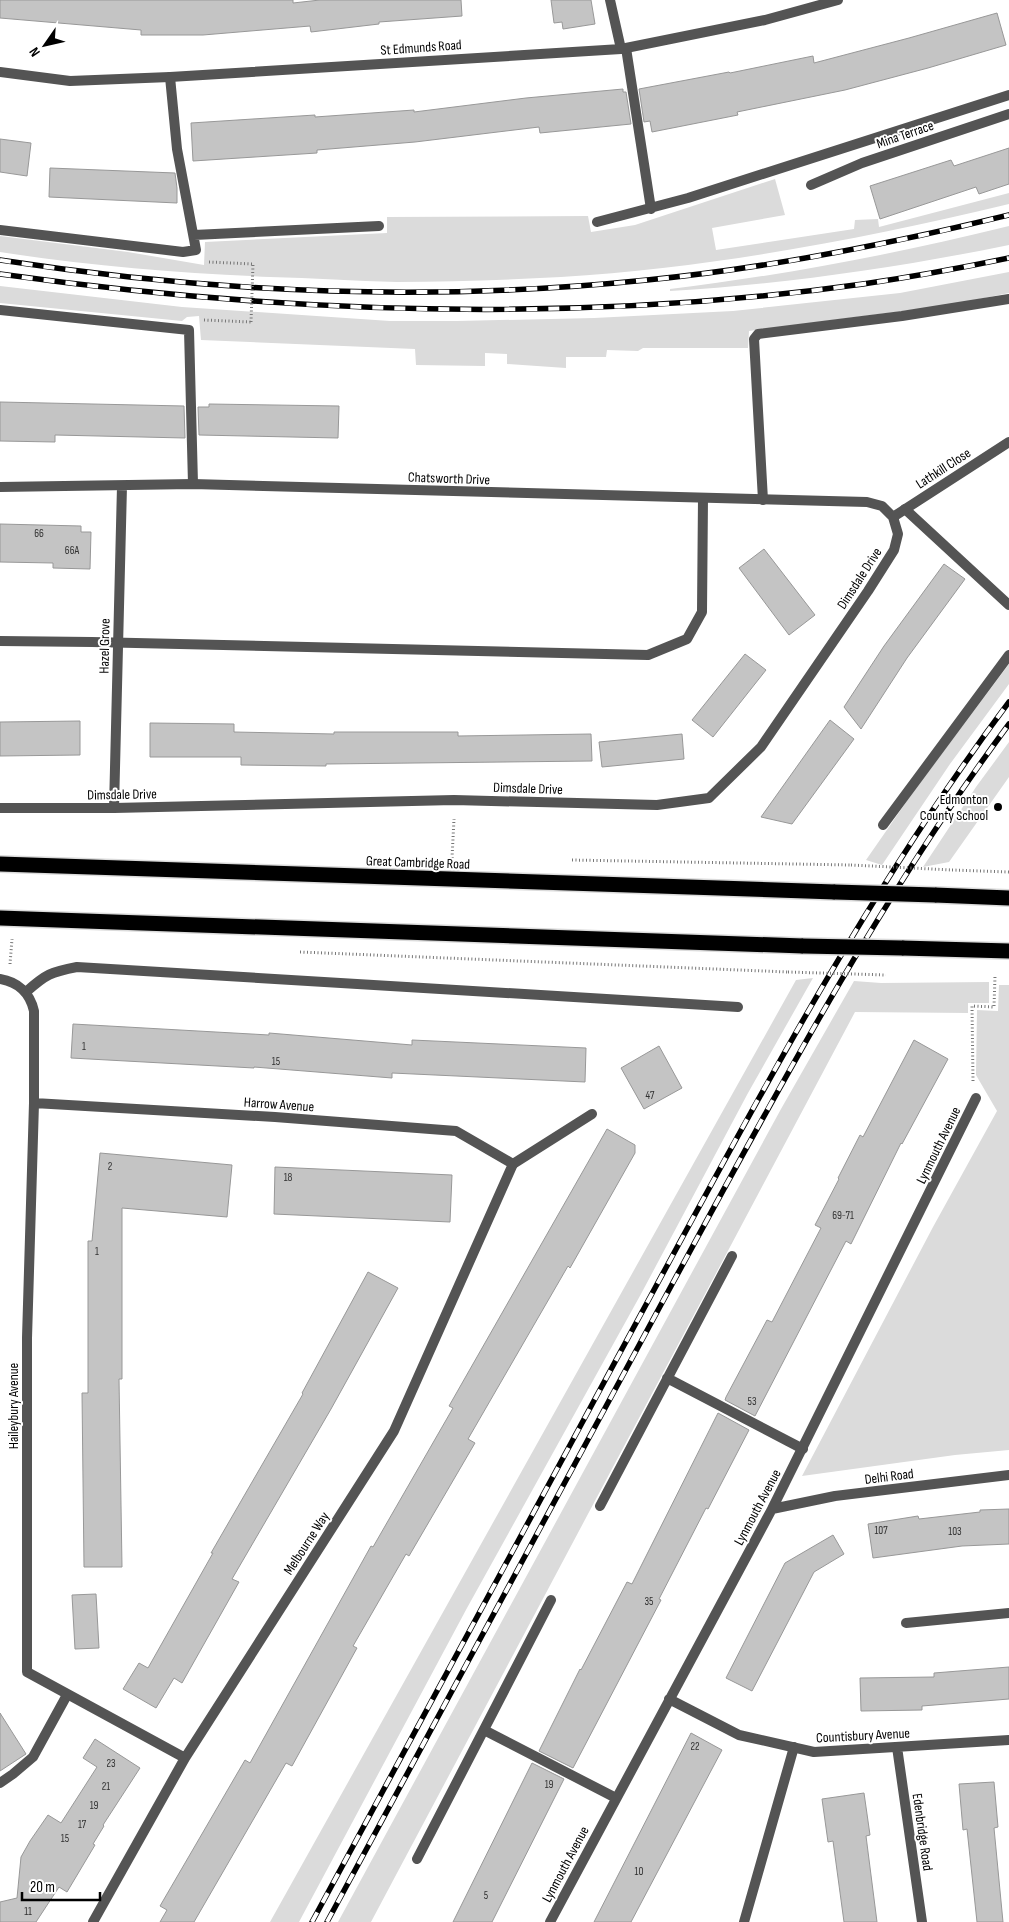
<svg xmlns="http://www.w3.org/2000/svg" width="1009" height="1922" font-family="'Sofia Sans Condensed',sans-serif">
	<rect width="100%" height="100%" fill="#fff"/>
	<path fill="#dbdbdb" d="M775,179L785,215L712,228L716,250L854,229L855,220L878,219L879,227L1009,193V204C862,239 712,268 561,277C506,280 452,282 397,282C355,281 312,278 270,277C179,273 89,266 0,252V236L128,252L204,265L205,242L387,233V217L588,216L591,232L635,225Z
		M1009,226V245C896,268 785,284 670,291V289C784,275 897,254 1009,226Z
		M1009,272V293L949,305L749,331L748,348H643L638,351L607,350L606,357H566V368L507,364V354L485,353V366L416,365L415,349L201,340L199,316L187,317L182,321L0,303V286L182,307L390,321H457L594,318L733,311L900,293Z
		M1009,664V684L950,764L882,865L866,860L916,788Z
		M1009,742V777L949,862L923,867L976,787Z
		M813,978L748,1093L641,1294L467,1608L299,1922H270L796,980Z
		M854,981L881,983L989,982V1003H968V1013L855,1012L371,1922H338L781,1109Z
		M999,985H1009V1450L955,1455L802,1476L933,1227L997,1111L976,1075L977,1010L998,1011Z"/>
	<path fill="#c4c4c4" stroke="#989898" d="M0,0H293V3L320,0H461L462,16L379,22V24L311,32L310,26L203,35H141V30L0,18Z
		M551,0H591L595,24L563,29L562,22L554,23Z
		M997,13L1006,45L928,68L845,90L737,112L738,115L652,132L650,121L644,122L639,89L729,72L730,73L813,56L814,63L909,38Z
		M623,89V92H626L631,124L540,133L539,127L415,142L317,150V153L193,161L191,123L315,115V117L414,110V112L526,98Z
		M0,139L31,143L27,176L0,172Z
		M1009,148V184L979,194L976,187L880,219L870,186L951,160L954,166Z
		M50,168L175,173L177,188V203L49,197Z
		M0,402L184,406L185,438L55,435V442L0,441Z
		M209,404L339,406L338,438L199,435L198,407H209Z
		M0,524L81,526V532H91L90,569L53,568V563L0,562Z
		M764,549L815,615L789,635L739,568Z
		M944,564L965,579L907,658L861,729L844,707L884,646Z
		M745,654L766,670L713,737L692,720Z
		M830,720L854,739L792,824L761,817Z
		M80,721V755L0,756V722Z
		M150,723L234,724V732L334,734V732H458V736L591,734L592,761L326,764V766L241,765V757H150Z
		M682,734L684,759L602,767L599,742Z
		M73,1024L269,1035V1033L412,1045V1040L586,1048L585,1082L392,1073V1078L254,1067V1068L71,1058Z
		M914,1040L948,1059L902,1144L901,1143L851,1244L846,1241L755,1416L725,1400L726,1397L767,1320L772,1322L821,1228L815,1225L839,1179L838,1178L860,1135L863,1137Z
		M659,1046L682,1088L644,1109L621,1068Z
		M607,1129L635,1145V1153L570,1268L568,1266L468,1439L475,1443L409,1556L406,1554L353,1646L357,1648L292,1766L286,1763L194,1922H160L167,1910L160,1906L245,1760L250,1763L371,1546L373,1547L453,1408L449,1406Z
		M100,1153L232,1165L227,1217L122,1208V1379H119L122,1567H84L82,1393H88V1241H92Z
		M275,1167L452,1175L450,1222L274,1214Z
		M368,1272L398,1288L331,1409L232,1579L239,1582L182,1683L174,1678L156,1708L123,1689L139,1663L148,1668L213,1553H211L303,1394L302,1393Z
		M718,1413L749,1430L708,1509L706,1508L659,1599L661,1600L573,1768L539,1751L580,1669L581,1670L627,1582L632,1584Z
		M1009,1509V1544L962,1546L873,1558L868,1524L918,1516L919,1519L980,1512V1510Z
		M833,1535L844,1554L814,1572L752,1691L726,1678L785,1563Z
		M96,1594L99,1648L75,1649L72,1595Z
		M1009,1667V1699L922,1706V1710L861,1711L860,1678L934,1677V1673Z
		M0,1713L26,1754L0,1771Z
		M691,1733L722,1750L631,1922H594Z
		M95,1739L140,1768L103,1825L104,1826L93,1844L95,1845L67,1892L59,1887L36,1922H0V1902L17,1898L21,1857L30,1841L48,1815L61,1823L97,1767L83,1758Z
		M532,1763L564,1779L492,1922H453Z
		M994,1782L998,1827L994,1828L1003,1922H977L967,1829L963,1830L959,1784Z
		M864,1793L870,1835L866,1836L877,1922H844L833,1841L828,1842L822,1799Z"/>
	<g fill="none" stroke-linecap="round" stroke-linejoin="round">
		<defs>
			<path id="highway" d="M0,864L835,892
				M935,895L1009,898
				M0,918L803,946
				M902,948L1009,951"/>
		</defs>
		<use href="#highway" stroke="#dbdbdb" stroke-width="18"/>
		<path stroke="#767676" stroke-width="3" stroke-dasharray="1 2.5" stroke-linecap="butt" d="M209,262L253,264
			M204,320L251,322
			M452,858L454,819
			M572,860L851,865
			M952,870L1009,872
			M300,952L788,972
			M10,964L12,939
			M973,1081L972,1006L994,1007L995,976"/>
		<path stroke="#545454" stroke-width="10" d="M626,48L651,209
			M597,222L688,198L1009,95
			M0,230L183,252L196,250L177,149L170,77
			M194,235L379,226
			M0,310L189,330L193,484
			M763,500L754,339L758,334L902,316L1009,299
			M905,509L1009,605
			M0,641L92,642L648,655L687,639L702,612L703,498
			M883,825L1009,655
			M26,992C46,974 51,972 77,967L738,1007
			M513,1164L592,1114
			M667,1378L803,1449
			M600,1506L732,1256
			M906,1623L1009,1613
			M484,1730L616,1798
			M0,1783L13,1774L33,1757L67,1695
			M417,1859L551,1600
			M744,1922L794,1747"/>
		<path stroke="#545454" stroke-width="10" d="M610,0L621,49
			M0,72L70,81L170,77L621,49L765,20L838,0
			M811,185L862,163L1009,114
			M0,487L193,484L867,502L882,506L893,517L898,534L894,550L868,591L761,747L709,798L657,805L454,800L114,808H0
			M893,517L1009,442
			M114,808L122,486
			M0,979C18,982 30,993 34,1011V1103L27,1338V1672L185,1758
			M34,1103L275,1117L456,1131L513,1164L394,1431L185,1758L93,1922
			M772,1509L835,1496L1009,1475
			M669,1699L739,1735L814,1752L1009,1740
			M897,1747L922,1922
			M550,1922L772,1509L976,1098"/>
		<use href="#highway" stroke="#000" stroke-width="15"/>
		<defs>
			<path id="rail" d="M0,260C213,293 432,302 647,280C769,268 890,244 1009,215
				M0,274C286,314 577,324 863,284C912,277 961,268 1009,258
				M312,1922C426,1711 541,1499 655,1288C764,1087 872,885 1009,702
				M327,1922C441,1711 556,1499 670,1288C775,1095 878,901 1009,724"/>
		</defs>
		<use href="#rail" stroke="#000" stroke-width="5.5"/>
		<use href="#rail" stroke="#fff" stroke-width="4" stroke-dasharray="11" stroke-linecap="butt"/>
		<defs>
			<path id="highway-bridge" d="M835,892L935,895
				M803,946L902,948"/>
		</defs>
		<use href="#highway-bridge" stroke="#dbdbdb" stroke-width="18" stroke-linecap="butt"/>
		<path stroke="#767676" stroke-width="3" stroke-dasharray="1 2.5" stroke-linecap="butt" d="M251,322L253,264
			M851,865L952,870
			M788,972L886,975"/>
		<use href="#highway-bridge" stroke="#000" stroke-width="15"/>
	</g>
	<circle fill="#000" stroke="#fff" stroke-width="2" cx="998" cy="807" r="5"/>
	<g text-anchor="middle" stroke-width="4" stroke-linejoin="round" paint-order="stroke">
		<g font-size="11" fill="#313131">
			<text x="39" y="537">66</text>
			<text x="72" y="554">66A</text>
			<text x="84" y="1050">1</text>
			<text x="276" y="1065">15</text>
			<text x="650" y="1099">47</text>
			<text x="110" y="1170">2</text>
			<text x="288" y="1181">18</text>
			<text x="843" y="1219">69-71</text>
			<text x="97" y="1255">1</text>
			<text x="752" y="1405">53</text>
			<text x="881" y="1534">107</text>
			<text x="955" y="1535">103</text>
			<text x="649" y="1605">35</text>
			<text x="695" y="1750">22</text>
			<text x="111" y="1767">23</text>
			<text x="549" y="1788">19</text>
			<text x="106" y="1790">21</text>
			<text x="94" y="1809">19</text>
			<text x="82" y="1828">17</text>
			<text x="65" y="1842">15</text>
			<text x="639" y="1875">10</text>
			<text x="486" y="1899">5</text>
			<text x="28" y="1915">11</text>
		</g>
		<g font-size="14" fill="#000" stroke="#fff">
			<text transform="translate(421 47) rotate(-4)" y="5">St Edmunds Road</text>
			<text transform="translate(905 134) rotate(-19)" y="5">Mina Terrace</text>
			<text transform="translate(943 468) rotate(-33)" y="5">Lathkill Close</text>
			<text transform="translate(449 478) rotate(2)" y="5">Chatsworth Drive</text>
			<text transform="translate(859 578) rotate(-57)" y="5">Dimsdale Drive</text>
			<text transform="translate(104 646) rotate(-89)" y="5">Hazel Grove</text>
			<text transform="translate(528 788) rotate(2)" y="5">Dimsdale Drive</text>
			<text transform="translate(122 794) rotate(-1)" y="5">Dimsdale Drive</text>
			<text transform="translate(418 862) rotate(2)" y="5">Great Cambridge Road</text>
			<text transform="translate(279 1104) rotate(4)" y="5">Harrow Avenue</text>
			<text transform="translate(938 1145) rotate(-64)" y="5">Lynmouth Avenue</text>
			<text transform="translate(13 1406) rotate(-90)" y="5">Haileybury Avenue</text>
			<text transform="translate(889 1476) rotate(-7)" y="5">Delhi Road</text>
			<text transform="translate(757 1507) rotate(-62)" y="5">Lynmouth Avenue</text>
			<text transform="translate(306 1543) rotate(-57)" y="5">Melbourne Way</text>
			<text transform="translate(863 1735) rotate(-3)" y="5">Countisbury Avenue</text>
			<text transform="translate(923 1832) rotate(82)" y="5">Edenbridge Road</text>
			<text transform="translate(565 1864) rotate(-62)" y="5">Lynmouth Avenue</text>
		</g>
		<g font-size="14" fill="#000" stroke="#fff" text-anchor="end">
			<text x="988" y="804">Edmonton<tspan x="988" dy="16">County School</tspan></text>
		</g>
	</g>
	<g transform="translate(45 45) rotate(236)" stroke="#ffffff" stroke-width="4" paint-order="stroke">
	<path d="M0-4L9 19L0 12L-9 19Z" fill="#000000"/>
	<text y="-8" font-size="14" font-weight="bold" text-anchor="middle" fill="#000000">N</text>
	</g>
	<path d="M22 1892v8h78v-8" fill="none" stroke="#000000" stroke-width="2.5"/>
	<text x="30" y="1892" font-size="15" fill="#000000" stroke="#ffffff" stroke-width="4" paint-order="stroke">20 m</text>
</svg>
